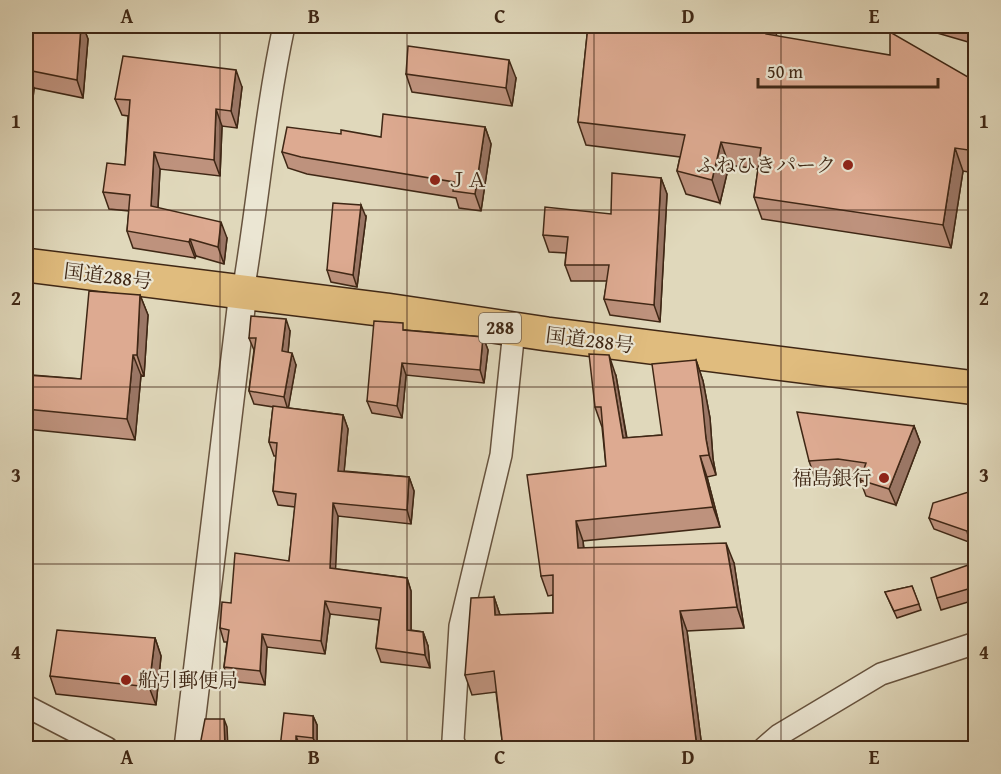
<svg xmlns="http://www.w3.org/2000/svg" width="1001" height="774" font-family="'Gentium Book Plus','Noto Serif JP',serif">
	<rect width="100%" height="100%" fill="#e0d8bb"/>
	<filter id="stains"><feTurbulence type="fractalNoise" baseFrequency=".00333" numOctaves="4"/><feColorMatrix values="0 0 0 0 .2 0 0 0 0 .09 0 0 0 0 .02 0 0 0 .5 -.17"/></filter>
	<radialGradient id="worn" r=".72"><stop offset=".6" stop-color="#630" stop-opacity="0"/><stop offset="1" stop-color="#630" stop-opacity=".3"/></radialGradient>
	<g fill="none" stroke-linecap="round" stroke-linejoin="round">
		<defs>
			<path id="minor" d="M243,292C258,204 265,114 284,26
				M26,706L107,748
				M456,748L453,740L460,626L501,455L514,330
				M764,748L779,735L881,674L976,643"/>
			<path id="tertiary" d="M188,748L243,292"/>
			<path id="trunk" d="M26,265L386,310L547,334L976,388"/>
		</defs>
		<use href="#minor" stroke="#67533e" stroke-width="24"/>
		<use href="#tertiary" stroke="#67533e" stroke-width="30"/>
		<use href="#trunk" stroke="#3f2715" stroke-width="36"/>
		<use href="#minor" stroke="#ebe6d3" stroke-width="21"/>
		<use href="#tertiary" stroke="#ebe6d3" stroke-width="27"/>
		<use href="#trunk" stroke="#e0bc7e" stroke-width="33"/>
	</g>
	<path fill="#be927d" stroke="#3f2715" stroke-width="1.5" d="M26,26H83L88,39L83,98L34,88L26,167Z
		M588,26H777L776,36L975,83V173L963,171L951,248L762,219L754,197L758,169L729,165L720,203L686,194L677,171L680,157L586,145L578,122Z
		M913,26H975V44Z
		M406,74L516,78L512,106L412,92Z
		M242,87L237,128L222,126L220,176L160,169L158,208L227,238L224,264L196,256L195,258L133,248L127,231L129,211L109,209L103,192L125,165L128,116L122,115L115,99Z
		M485,127L491,144L481,211L459,208L456,198L307,174L288,168L282,152L341,134L381,137Z
		M661,178L667,194L660,322L610,315L604,299L607,281H571L565,265L566,253L549,252L543,235L611,214Z
		M366,217L357,287L331,282L327,270Z
		M140,295L148,315L144,376L141,375L135,440L26,429V345L32,364V375L81,379Z
		M405,330L483,337L488,350L484,383L406,375L402,418L372,413L367,401Z
		M290,331L288,352L296,365L288,408L343,415L348,429L344,471L409,477L414,491L411,524L338,516L335,569L407,578L411,591V630L423,632L428,646L430,668L381,662L376,648L379,620L330,614L325,654L267,647L265,685L229,681L224,667L227,642H224L220,628L231,603L289,561L295,507L278,505L273,491L276,456H274L269,442L273,407L254,404L249,391L254,350L249,338Z
		M696,360L703,381L710,418L713,459L716,475L707,477L720,527L583,541L584,548L734,563L744,628L687,631L702,748H503L496,692L472,695L465,675L494,597L500,615L553,613V595L548,596L541,576L606,466L602,427L595,407L616,376L627,438L662,435Z
		M914,426L920,442L896,505L866,496L860,480L861,478L844,475L815,478L809,461Z
		M975,490V600L941,610L937,598L974,563L969,542L934,529L929,518Z
		M912,586L921,610L897,618L885,592Z
		M155,638L161,656L156,705L56,694L50,676Z
		M313,716L317,725V746L299,744V748H280Z"/>
	<path fill="#9b7766" stroke="#3f2715" stroke-width="1.5" d="M81,26H83L88,39L83,98L77,80Z
		M767,26H777L775,57L766,34Z
		M509,60L516,78L512,106L506,88Z
		M27,70L34,88L26,167V86Z
		M236,70L242,87L237,128L231,111Z
		M975,81V112L969,95Z
		M216,109L222,126L220,176L214,160Z
		M485,127L491,144L481,211L475,194Z
		M721,142L729,165L720,203L712,180Z
		M955,148L963,171L951,248L943,225Z
		M154,152L160,169L157,223L151,206Z
		M661,178L667,194L660,322L654,305Z
		M361,205L366,217L357,287L353,275Z
		M221,222L227,238L224,264L218,247Z
		M190,239L196,256L195,258L189,242Z
		M140,295L148,315L144,376L137,355Z
		M286,319L290,331L287,364L282,351Z
		M483,337L488,350L484,383L480,370Z
		M26,345L32,364L31,395L26,381Z
		M292,353L296,365L288,410L284,397Z
		M133,355L141,375L135,440L127,419Z
		M609,355L616,376L630,458L623,438Z
		M696,360L703,381L710,418L713,459L716,475L709,455L706,439Z
		M402,363L406,375L402,418L397,406Z
		M343,415L348,429L343,484L338,471Z
		M914,426L920,442L896,505L889,489Z
		M700,456L707,477L720,527L713,507Z
		M409,477L414,491L411,524L407,510Z
		M333,503L338,516L335,582L330,568Z
		M576,521L583,541L585,568L578,548Z
		M726,543L734,563L744,628L737,607Z
		M407,578L411,591V643L407,630Z
		M494,597L501,618L495,615Z
		M325,601L330,614L325,654L321,641Z
		M680,611L687,631L702,748H697Z
		M423,632L428,646L430,668L425,655Z
		M262,634L267,647L265,685L260,671Z
		M155,638L161,656L156,705L149,687Z
		M313,716L317,725V746L313,738Z
		M224,719L227,727L228,748H225Z
		M296,736L299,744V748H296Z"/>
	<path fill="#ddaa91" stroke="#3f2715" stroke-width="1.5" d="M26,26H81L77,80L27,70L26,86Z
		M588,26H767L766,34L890,55V32L975,81L969,95L975,96V151L955,148L943,225L754,197L761,148L721,142L712,180L677,171L685,135L578,122Z
		M949,26H975V33Z
		M408,46L509,60L506,88L406,74Z
		M123,56L236,70L231,111L216,109L214,160L154,152L151,206L221,222L218,247L190,239L189,242L127,231L130,195L103,192L107,163L125,165L130,100L115,99Z
		M383,114L485,127L475,194L453,191L454,182L301,157L282,152L287,127L341,134V130L381,137Z
		M612,173L661,178L654,305L604,299L609,265H565L568,237L543,235L545,207L611,214Z
		M333,203L361,205L353,275L327,270Z
		M89,291L140,295L137,355H133L127,419L26,409V375L81,379Z
		M251,316L286,319L282,351L292,353L284,397L249,391L256,338H249Z
		M374,321L403,323V330L483,337L480,370L402,363L397,406L367,401Z
		M589,354L609,355L623,438L662,435L652,364L696,360L702,398L706,439L709,455L700,456L713,507L576,521L578,548L726,543L737,607L680,611L697,748H503L494,671L465,675L471,598L494,597L495,615L553,613V575L541,576L527,475L606,466L601,407H595Z
		M273,406L343,415L338,471L409,477L407,510L333,503L330,568L407,578V630L423,632L425,655L376,648L381,608L325,601L321,641L262,634L260,671L224,667L229,630L220,628L222,602L231,603L235,553L289,561L296,494L273,491L277,443L269,442Z
		M797,412L914,426L889,489L860,480L866,463L838,459L809,461Z
		M975,490V587L937,598L931,578L974,563L967,531L929,518L933,503Z
		M912,586L919,604L894,611L885,592Z
		M57,630L155,638L149,687L50,676Z
		M284,713L313,716V738L296,736V748H280Z
		M205,719H224L225,748H203V741L201,740Z"/>
	<path fill="none" stroke="#3f2715" stroke-width="1.5" stroke-opacity="0.55" d="M220,26V748M407,26V748M594,26V748M781,26V748M26,210H976M26,387H976M26,564H976"/>
	<g fill="#8f2418" stroke="#ebe6d3" stroke-width="2">
		<circle cx="848" cy="165" r="6"/>
		<circle cx="435" cy="180" r="6"/>
		<circle cx="884" cy="478" r="6"/>
		<circle cx="126" cy="680" r="6"/>
	</g>
	<g text-anchor="middle" stroke-width="4.5" stroke-linejoin="round" paint-order="stroke">
		<rect fill="#ebe6d3" stroke="#73604e" stroke-width="1.5" x="479" y="313" width="42" height="30" rx="4.5"/>
		<g font-size="18" font-weight="bold" fill="#3f2715">
			<text x="500" y="334">288</text>
		</g>
		<g font-size="20" fill="#3f2715" stroke="#ebe6d3" text-anchor="end">
			<text x="836" y="172">ふねひきパーク</text>
			<text x="447" y="187" text-anchor="start">ＪＡ</text>
			<text x="872" y="485">福島銀行</text>
			<text x="138" y="687" text-anchor="start">船引郵便局</text>
		</g>
		<g font-size="20" fill="#3f2715" stroke="#ebe6d3">
			<text transform="translate(108 276) rotate(7)" y="7">国道288号</text>
			<text transform="translate(590 340) rotate(7)" y="7">国道288号</text>
		</g>
	</g>
	<rect width="1001" height="774" fill="none" stroke="#e0d8bb" stroke-width="66"/>
	<path d="M758 78v9h180v-9" fill="none" stroke="#3f2715" stroke-width="3"/>
	<text x="767" y="78" font-size="18" fill="#3f2715" stroke="#ebe6d3" stroke-width="4.5" paint-order="stroke">50 m</text>
	<rect x="33" y="33" width="935" height="708" fill="none" stroke="#3f2715" stroke-width="2"/>
	<g font-size="20" text-anchor="middle" font-weight="bold" fill="#3f2715">
		<text x="127" y="23">A</text>
		<text x="314" y="23">B</text>
		<text x="500" y="23">C</text>
		<text x="688" y="23">D</text>
		<text x="874" y="23">E</text>
		<text x="16" y="128">1</text>
		<text x="984" y="128">1</text>
		<text x="16" y="305">2</text>
		<text x="984" y="305">2</text>
		<text x="16" y="482">3</text>
		<text x="984" y="482">3</text>
		<text x="16" y="659">4</text>
		<text x="984" y="659">4</text>
		<text x="127" y="764">A</text>
		<text x="314" y="764">B</text>
		<text x="500" y="764">C</text>
		<text x="688" y="764">D</text>
		<text x="874" y="764">E</text>
	</g>
	<rect width="100%" height="100%" filter="url(#stains)"/>
	<rect width="100%" height="100%" fill="url(#worn)"/>
</svg>
